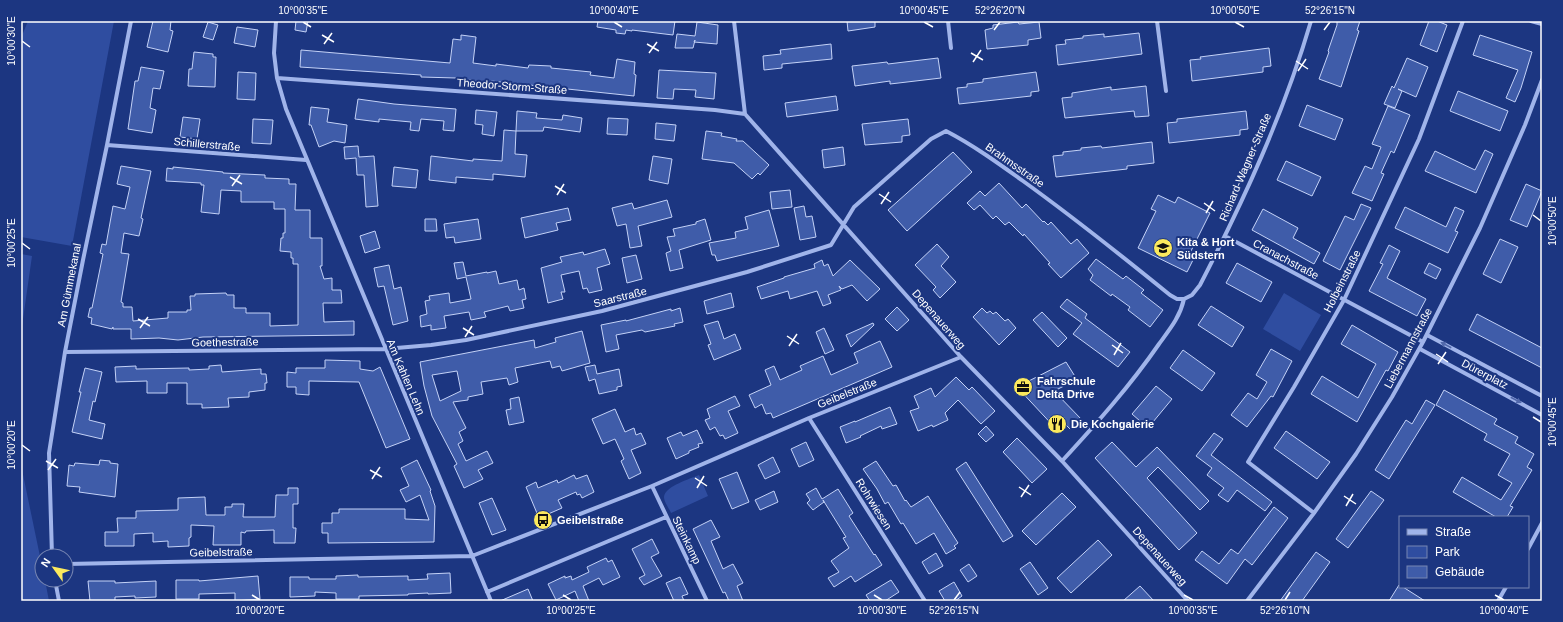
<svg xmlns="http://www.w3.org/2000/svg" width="1563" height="622" font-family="Helvetica,sans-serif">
	<rect width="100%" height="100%" fill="#1c3681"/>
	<path fill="#2f4da0" d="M28,21H114L72,246L21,237V38Z
		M21,254L32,256L21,333Z
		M1284,293L1321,315L1300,351L1263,329Z
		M21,465L42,566V580H45L49,601H21Z
		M699,475L708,496L671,513C669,508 664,502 664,497C665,486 690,479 699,475Z"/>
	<path fill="#3f5ca9" stroke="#c4d2f7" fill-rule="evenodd" d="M153,21H171L170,30L173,31L168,52L147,47Z
		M296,21H308L306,32L295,30Z
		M598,21H675L673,35L632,30V31L626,30L625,34L616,33V30L597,27Z
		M847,21H875V27L848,31Z
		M1337,21H1360L1357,30L1359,31L1341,87L1319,79L1329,52L1328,51L1337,25Z
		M1429,21H1437L1447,25L1437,52L1420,45Z
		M208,22L218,25L213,40L203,37Z
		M697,22L718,25L717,44L694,42L695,40L693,48H675L677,34L695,36Z
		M1018,22L1019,24L1039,22L1041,38L1028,40V45L987,49L985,30L993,28V25Z
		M237,27L258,30L255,47L234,43Z
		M1139,33L1142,54L1058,65L1056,45L1066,44L1065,40L1083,38V36L1104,34V37Z
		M461,35L476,37L473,63L496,66V64L528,68L529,65L551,66V68L591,72L590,75L614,78L617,59L635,62L634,74L636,75L634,96L491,81L490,83L456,78L421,77V75L300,67L301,50L450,63L453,39L461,40Z
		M1480,35L1532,52L1521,88L1515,102L1506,98L1518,70L1473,55Z
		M831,44L832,59L782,64V68L764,70L763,56L781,54L780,50Z
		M1269,48L1271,66L1263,67V72L1192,81L1190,60L1201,59L1200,57Z
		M194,52L213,54V57H216L215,87L188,86L189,69H192Z
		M938,58L941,78L890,84V81L855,86L852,66L887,62L888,64Z
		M1407,58L1428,67L1416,97L1398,89L1402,91L1395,108L1384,104L1392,86L1394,88Z
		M141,67L164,71L160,89L153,88L150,108L156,110L152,133L128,129L135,81H138Z
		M659,70L716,73L714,99L695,97L696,90L674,89L673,99L657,98Z
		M238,72L256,73L255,100L237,99Z
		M1036,72L1039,91L1031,92V96L959,104L957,88L967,87V84L983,82V79Z
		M1146,86L1149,116L1135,117L1134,111L1065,118L1062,98L1072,97V93L1111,87V90Z
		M1458,91L1508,111L1500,131L1450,111Z
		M836,96L838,110L787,117L785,103Z
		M358,99L394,104L456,109L454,131L443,130L444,121L421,119L419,131L410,130L411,122L379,119V122L355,119Z
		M1307,105L1343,119L1335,140L1299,126Z
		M1388,106L1410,115L1394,153L1391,151L1381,173L1384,174L1372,201L1352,193L1365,166L1372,169L1381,147L1372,144Z
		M311,107L329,109L327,122L347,125L345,143L334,141L319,147L311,125H309Z
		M476,110L497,112L494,136L482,134L483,125L475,124Z
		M517,111L537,113L536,118L562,120L563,115L582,118L580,132L544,127L543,131H516Z
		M1246,111L1248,129L1240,130V135L1169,143L1167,123L1177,122V119Z
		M183,117L200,119L197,139L180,137Z
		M608,118L628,119L627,135L607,134Z
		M253,119L273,120L271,144L252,143Z
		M908,119L910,135L902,136V142L865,145L862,124Z
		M656,123L676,125L674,141L655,139Z
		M504,130L516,131L515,154L527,155L525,177L493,174V180L456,177V183L429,180L431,156L473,161V159L502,161Z
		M706,131L722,133L721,136L737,139L736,141H743L769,165L760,175L758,173L752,179L734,163L702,159Z
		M1152,142L1154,163L1127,166V169L1056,177L1053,156L1063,155V152L1081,150V148L1101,146L1102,148Z
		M358,146L359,157L374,156L378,206L366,207L364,175H357L356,158L345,159L344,147Z
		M843,147L845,165L824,168L822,150Z
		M1485,150L1493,154L1476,193L1425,171L1435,151L1475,170Z
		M953,152L972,172L907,231L888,210Z
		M653,156L672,159L668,184L649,180Z
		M1286,161L1321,177L1312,196L1277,180Z
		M121,166L151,171L141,218L143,219L139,236L124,233L121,253L129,254L121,302L123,303V307H132L133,321L168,318V312H187V310H191L190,296H195V294L226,293L227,295H234V308H246V313H270V326L298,325V264H293V258H291V252L280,251L281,238H283V233H285V209H274V202H241V191L221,190L219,214L201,212L204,185H201V183L166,181L167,168L173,169V167L223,172V173L265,175V178L289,179V184H296L295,210H310V238H322V266H320L324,279L332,278V290H341L342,303H323L324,322L354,321V335L203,337L178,340L159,338L131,339V329H113V327L112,329L91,324L92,318L88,317L90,308H92L103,254L100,253L102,244L106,245L113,206L125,209L130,187L117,184Z
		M394,167L418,170L416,188L392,186Z
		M999,183L1022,208L1026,204L1043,222L1044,221L1048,225L1051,222L1071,244L1077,239L1089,253L1061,278L1048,264L1050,263L1024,234L1023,236L1009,222L1005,225L996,216L993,219L980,205L974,210L967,203L980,191L985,196Z
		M1526,184L1542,191L1527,227L1510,220Z
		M790,190L792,207L772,209L770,192Z
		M1158,195L1175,203L1178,197L1210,213L1189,255L1194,258L1187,272L1138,248L1156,211L1151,209Z
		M667,200L672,217L638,226L642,246L630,248L626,224L617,226L612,208L632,203L634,209Z
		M1361,204L1371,208L1340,270L1323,261L1345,216L1354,220Z
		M804,206L806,217L812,216L816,237L800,240L794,208Z
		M1405,207L1446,227L1455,207L1464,211L1455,231L1458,232L1448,253L1395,228Z
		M568,208L571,220L556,223L558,230L525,238L521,218Z
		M1263,209L1298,228L1293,238L1320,253L1314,264L1252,230Z
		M769,210L779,246L717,261L715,255H712L709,243L736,238L735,232L748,229L745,217Z
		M425,219H436L437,231H425Z
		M478,219L481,239L455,243L454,237L446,238L444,224Z
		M705,219L711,240L679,250L683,268L670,271L666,253L671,251L667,237L675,236L673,229L696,224V222Z
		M375,231L380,248L365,253L360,236Z
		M1500,239L1518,247L1501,283L1483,274Z
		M937,244L949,257L941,266L956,282L940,298L933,290L936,287L915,265Z
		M1389,245L1400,251L1387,278L1426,299L1417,316L1369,291L1383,264L1380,263Z
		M605,249L610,264L597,268L602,290L589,293L587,288L583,289L579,271L561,275L565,292H561L563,299L548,303L541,268L562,262L560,257L583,252L584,255Z
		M636,255L642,279L627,283L622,258Z
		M1096,259L1123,279L1126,276L1144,290L1141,293L1163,310L1150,327L1128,310L1130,307L1112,294L1111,296L1090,280L1093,275L1088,269Z
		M822,260L824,266L828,264L833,276L850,260L880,289L867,301L852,285L842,289L839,286L841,290L828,295L831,303L823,306L817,291L790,299L788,291L761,299L757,287L784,278V277L815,268L814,264Z
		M463,262L466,276L487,272V273L496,271L499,284L517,280L519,290L524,288L526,299L522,300L524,308L510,311L508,306L484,312L486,317L471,320L469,312L444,316L446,328L431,330V325L421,327L420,316L427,314L425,301L430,300L429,296L449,293L450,303L471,299L466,277L457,279L454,263Z
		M1237,263L1272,282L1261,302L1226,283Z
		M1429,263L1441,269L1436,279L1424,273Z
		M389,265L394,289L401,287L408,321L393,325L384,286L378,287L374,268Z
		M731,293L734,307L707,314L704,301Z
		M1067,299L1087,314L1085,318L1130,352L1118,367L1073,334L1082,323L1060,307Z
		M1211,306L1244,327L1232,347L1198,325Z
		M897,307L909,320L897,331L885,319Z
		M680,308L683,322L674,324L675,326L645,332L642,330L616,335L619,349L606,352L601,325L626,320V321L671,309V311Z
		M982,308L987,313L990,311L993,314L996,312L1005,321L1008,319L1016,328L999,345L973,317Z
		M1042,312L1067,338L1058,347L1033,320Z
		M1477,314L1542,348V368L1469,330Z
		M718,321L724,339L735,334L741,349L714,360L708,345L711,344L704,325Z
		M873,323L874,325L851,347L846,335Z
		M1352,325L1398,352L1388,371L1386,370L1357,422L1311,394L1322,376L1358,398L1376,364L1341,344Z
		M824,328L834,350L825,354L816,332Z
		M582,331L590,363L562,371L560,366L552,368L550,361L515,368L518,382L509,385L507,378L481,382L483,394L468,397V400L453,402L466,428L459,432L463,441L458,444L466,461L487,451L493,463L478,470L483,479L464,488L454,466L457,464L432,416L424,386L420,362L534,340L535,348L556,342L555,338ZM457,371L461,391L440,401L432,375Z
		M880,341L892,367L773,418L771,413L766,414L762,404L755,408L749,395L771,385L765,370L774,366L780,380L802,370L800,366L823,356L831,375L858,363L854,353Z
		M1271,349L1292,361L1273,397L1271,396L1247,427L1231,415L1248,393L1257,399L1267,382L1256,375Z
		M1183,350L1215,373L1202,391L1170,368Z
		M325,360L360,361V369L373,371L380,367L410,439L386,448L359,382L309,381V395L296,394V387H287V372L296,373V368H325Z
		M1066,362L1076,378L1069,381L1070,383L1054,391L1082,420L1070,429L1065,424L1058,431L1017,387Z
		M221,365L222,372L261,369V374H266L267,383H265V390L249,392V397L228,398L229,407L202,408V404H187V383H167V393H147V381L116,382L115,367L136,366V369L189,368V370L209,369V366Z
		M595,365L597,374L619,369L622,386L617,387V390L599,394L595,379L589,381L585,367Z
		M85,368L102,372L95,402L93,401L89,420L105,424L102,439L72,432L81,392H79Z
		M956,377L969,390L972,387L995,411L981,424L958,400L945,413L948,420L933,427L932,425L918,431L910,411L919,408L914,396L931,388L935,397Z
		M1156,386L1172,399L1148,428L1132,414Z
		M1444,390L1497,419L1494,424L1518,437L1515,443L1534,454L1527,467L1532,470L1510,506L1513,507L1507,517H1496L1453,492L1462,477L1501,500L1512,483L1498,475L1510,454L1484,440L1487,434L1436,405Z
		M735,396L740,406L728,411L738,433L725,439L723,435L720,436L715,427L710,430L705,420L710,418L707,409Z
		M519,397L524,422L509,425L506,410L511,409L510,399Z
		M1426,400L1435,405L1389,479L1375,470L1406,420L1412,424Z
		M890,407L897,424L882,429L881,426L860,436L861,437L846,443L840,427L855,421V422Z
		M615,409L625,432L634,428L636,435L641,433L646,444L631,450L641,473L629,479L621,461L624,459L615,439L603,444L592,419Z
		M986,426L994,435L986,442L978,434Z
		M697,430L703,443L698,444L699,447L689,451V453L676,459L667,438L681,432L683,436Z
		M1286,431L1330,462L1317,479L1274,448Z
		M1214,433L1223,439L1211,455L1272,502L1265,511L1237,490L1228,502L1218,495L1224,488L1207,475L1212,468L1196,456Z
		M1017,438L1047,469L1032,483L1003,452Z
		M806,442L814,460L799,467L791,449Z
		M1112,442L1136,467L1157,447L1209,501L1200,510L1158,467L1147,478L1197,533L1179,550L1095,458Z
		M773,457L780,472L765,479L758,465Z
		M100,460L110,461V463L118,464L115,497L79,492L80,487L67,486L69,465L74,466L75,463L99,465Z
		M417,460L431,490L430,491L435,506L434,542L328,543V533H322V523H332V513H339V509H405V519L429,520L420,495L406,502L400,490L409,486L401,468Z
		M876,461L893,486L896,485L905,501L906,500L911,507L928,496L958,543L954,546L956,548L946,554L934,533L916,544L903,523L901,524L888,502L885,504L877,489L863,469Z
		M966,462L1013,536L1003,542L956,469Z
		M737,472L749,502L732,509L719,479Z
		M574,475L576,479L587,475L594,492L582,498L580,494L577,495L576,492L558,500L562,508L539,518L526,487L536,482L538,488L557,480L558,483Z
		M288,488H298V504H293V528H296L295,543H274V530L246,531L245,533L241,532V545H213L214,526L191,525V537L189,538V546L168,547V541L153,542V533L134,534V546H105V532H118L117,518H136V511L178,510V498L205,497L206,515H225V507H232V504H244L243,517H275L276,495H288Z
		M816,488L822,499L838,489L853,513L849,516L874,555L875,554L882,565L855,582L851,576L834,587L828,578L839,572L831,561L849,548L843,538L846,537L823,500L824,502L813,510L807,503L810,500L806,494Z
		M774,491L778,502L760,510L755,500Z
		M1371,491L1384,500L1348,548L1336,539Z
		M1062,493L1076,507L1036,545L1022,531Z
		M492,498L506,530L492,535L479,503Z
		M1274,507L1288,518L1252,565L1245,559L1227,584L1195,560L1202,551L1219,564L1231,549L1238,554Z
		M711,520L720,537L711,541L723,569L733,564L743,583L737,586L743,601H729L725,592L723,593L693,529Z
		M652,539L659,553L651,557L662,576L644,585L639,578L645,575L632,549Z
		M1098,540L1112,555L1071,593L1057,578Z
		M1316,552L1330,562L1302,601H1280Z
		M936,553L943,566L929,574L922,562Z
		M606,558L608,562L612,560L620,577L603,585L599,578L583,586L589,601H579L575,591L556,600L548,584L565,576V578L571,576L572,580L589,572L587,567Z
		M1030,562L1048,588L1038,595L1020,569Z
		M969,564L977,576L968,582L960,570Z
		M450,573L451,593L428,594V593L408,594V595L359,596V599H336V593L315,592V596L290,597V577H309V579H336V576L358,575V577L408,576V580L428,579L427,574Z
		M258,576L260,599L235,601V593L199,594V599H176V580H199V581Z
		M680,577L688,594L682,596L684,601H674L666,583Z
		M891,580L899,592L885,601H870L866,595Z
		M88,581H115V583L156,581V597L135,598V596L115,597V601H90Z
		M954,582L962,596L955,601H945L939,591Z
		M1399,585L1400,587H1403L1425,601H1389Z
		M1140,586L1154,601H1123Z
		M528,589L533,601H500Z"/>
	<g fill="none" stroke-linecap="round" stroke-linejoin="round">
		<path stroke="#a0b4ea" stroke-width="4" d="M276,21L274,53L277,78L286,109L491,601
			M734,21L745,114L961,357L1062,461L1188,601
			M948,21L951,48
			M1157,21L1166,91
			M1531,21L1542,24
			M277,78L715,110L745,114
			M107,145L306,160
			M1225,236L1423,342
			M1427,335L1542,396
			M1420,349L1542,415
			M65,352L385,349L431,345L466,340L602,311L747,272L831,245L854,207L931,139L946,131C973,145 998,163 1023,181C1073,217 1122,256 1170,295L1177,299H1184
			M809,418L925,601
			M1062,461C1097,423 1130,386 1159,344C1170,329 1180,317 1184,299L1192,295L1200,285C1244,200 1284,113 1311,21
			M652,486L707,601
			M1314,513L1248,462L1294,387L1344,300L1419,139L1463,21
			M1528,549L1542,523
			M52,556L49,453L65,352L83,260L107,145L131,21
			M66,564L472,556L652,486L809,418L961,357
			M55,580L59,601
			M487,592L666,517
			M1247,601L1314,513L1356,454L1392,397L1423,342L1480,228L1525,125L1542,80
			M1498,601L1506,587"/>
	</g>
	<defs><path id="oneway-solid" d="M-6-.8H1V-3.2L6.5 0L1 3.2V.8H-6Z"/></defs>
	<g fill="#5168ab">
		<use href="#oneway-solid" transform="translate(1446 345) rotate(-152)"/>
		<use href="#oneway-solid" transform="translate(1516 400) rotate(28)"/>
	</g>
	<path fill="none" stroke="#fff" stroke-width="1.5" d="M303,22L311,27M614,22L622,27M924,22L933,27M1235,22L1244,27M994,30L1000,22M1324,30L1330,22M322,35L334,42M22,41L30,47M324,44L332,33M647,44L659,51M649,53L657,42M971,53L983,60M1296,61L1308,69M973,62L981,50M1298,71L1306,59M230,177L242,184M232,186L240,175M555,186L566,193M879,194L891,202M557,195L564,184M1204,203L1215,211M881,204L889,192M1206,213L1213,201M1533,215L1541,221M22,243L30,249M138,319L150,326M140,328L148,317M463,328L474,335M787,336L799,344M465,337L472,326M1112,345L1123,353M789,346L797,334M1436,354L1448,362M1114,355L1121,343M1438,364L1446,352M1533,417L1541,422M22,445L30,451M46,461L58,468M48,470L56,459M370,470L382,477M695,478L707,486M372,479L380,467M1019,487L1031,495M697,488L704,476M1344,496L1356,504M1021,497L1029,485M1346,506L1353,494M252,595L260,600M563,595L571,600M874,595L882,600M1184,595L1193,600M1495,595L1504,600M954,600L960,592M1285,600L1290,592"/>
	<defs>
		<symbol id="school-disc" viewBox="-11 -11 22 22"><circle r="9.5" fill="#fbe95d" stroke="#1c3681"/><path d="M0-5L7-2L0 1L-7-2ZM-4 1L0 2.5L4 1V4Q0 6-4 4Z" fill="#111"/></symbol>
		<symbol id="office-disc" viewBox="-11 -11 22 22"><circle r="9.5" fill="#fbe95d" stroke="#1c3681"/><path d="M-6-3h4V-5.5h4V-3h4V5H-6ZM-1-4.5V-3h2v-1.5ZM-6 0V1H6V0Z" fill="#111"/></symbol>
		<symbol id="restaurant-disc" viewBox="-11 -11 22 22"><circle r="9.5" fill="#fbe95d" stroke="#1c3681"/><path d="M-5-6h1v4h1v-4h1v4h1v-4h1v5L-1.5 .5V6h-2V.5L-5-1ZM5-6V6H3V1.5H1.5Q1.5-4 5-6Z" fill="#111"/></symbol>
		<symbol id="bus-disc" viewBox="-11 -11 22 22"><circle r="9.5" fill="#fbe95d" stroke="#1c3681"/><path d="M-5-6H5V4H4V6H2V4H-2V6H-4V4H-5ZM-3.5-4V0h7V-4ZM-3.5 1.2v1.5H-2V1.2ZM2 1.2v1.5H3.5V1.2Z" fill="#111"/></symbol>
	</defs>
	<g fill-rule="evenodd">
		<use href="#school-disc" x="1152" y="237" width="22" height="22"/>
		<use href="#office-disc" x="1012" y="376" width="22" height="22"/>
		<use href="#restaurant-disc" x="1046" y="413" width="22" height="22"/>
		<use href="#bus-disc" x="532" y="509" width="22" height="22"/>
	</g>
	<g text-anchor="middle" stroke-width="4" stroke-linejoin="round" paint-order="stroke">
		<g font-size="11" fill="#fff" stroke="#1c3681">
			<text transform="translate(512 86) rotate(4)" y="4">Theodor-Storm-Straße</text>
			<text transform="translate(207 144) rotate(5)" y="4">Schillerstraße</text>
			<text transform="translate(1015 165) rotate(35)" y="4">Brahmsstraße</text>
			<text transform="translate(1245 167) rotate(-67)" y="4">Richard-Wagner-Straße</text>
			<text transform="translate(1286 259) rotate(28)" y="4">Cranachstraße</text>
			<text transform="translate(1342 281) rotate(-63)" y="4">Holbeinstraße</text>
			<text transform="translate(69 285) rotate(-79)" y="4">Am Gümmekanal</text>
			<text transform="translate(620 297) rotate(-14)" y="4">Saarstraße</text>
			<text transform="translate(939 319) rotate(49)" y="4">Depenauerweg</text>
			<text transform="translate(225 342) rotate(-1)" y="4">Goethestraße</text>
			<text transform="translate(1408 348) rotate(-62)" y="4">Liebermannstraße</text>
			<text transform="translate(1485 374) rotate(28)" y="4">Dürerplatz</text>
			<text transform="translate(406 377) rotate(67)" y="4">Am Kahlen Lehn</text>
			<text transform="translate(847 393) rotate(-22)" y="4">Geibelstraße</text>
			<text transform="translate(874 504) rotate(58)" y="4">Rohrwiesen</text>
			<text transform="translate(687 540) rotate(64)" y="4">Steinkamp</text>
			<text transform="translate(221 552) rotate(-1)" y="4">Geibelstraße</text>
			<text transform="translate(1160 556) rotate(48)" y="4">Depenauerweg</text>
		</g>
		<g font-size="11" font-weight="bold" fill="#fff" stroke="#1c3681" text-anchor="start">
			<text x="1177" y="246">Kita &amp; Hort<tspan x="1177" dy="13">Südstern</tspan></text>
			<text x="1037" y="385">Fahrschule<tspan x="1037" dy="13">Delta Drive</tspan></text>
			<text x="1071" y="428">Die Kochgalerie</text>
			<text x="557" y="524">Geibelstraße</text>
		</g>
	</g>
	<rect width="1563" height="622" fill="none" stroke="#1c3681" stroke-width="44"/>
	<rect x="1399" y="516" width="130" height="72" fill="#1c3681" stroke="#7786b3"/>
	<rect x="1407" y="529" width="20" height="6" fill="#a0b4ea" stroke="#7786b3"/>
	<text x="1435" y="536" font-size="12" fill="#ffffff">Straße</text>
	<rect x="1407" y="546" width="20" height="12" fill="#2f4da0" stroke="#7786b3"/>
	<text x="1435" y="556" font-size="12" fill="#ffffff">Park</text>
	<rect x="1407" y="566" width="20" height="12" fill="#3f5ca9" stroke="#7786b3"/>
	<text x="1435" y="576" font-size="12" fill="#ffffff">Gebäude</text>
	<g transform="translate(54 568) rotate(303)"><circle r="19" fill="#1c3681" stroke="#7786b3"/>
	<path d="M0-3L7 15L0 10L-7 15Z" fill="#fbe95d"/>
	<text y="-6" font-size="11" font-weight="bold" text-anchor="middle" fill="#ffffff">N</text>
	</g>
	<rect x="22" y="22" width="1519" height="578" fill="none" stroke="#fff" stroke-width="1.5"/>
	<g font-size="10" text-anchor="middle" fill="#fff">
		<text x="303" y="14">10°00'35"E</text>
		<text x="614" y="14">10°00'40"E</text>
		<text x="924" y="14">10°00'45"E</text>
		<text x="1000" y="14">52°26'20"N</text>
		<text x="1235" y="14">10°00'50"E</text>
		<text x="1330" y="14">52°26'15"N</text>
		<text transform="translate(11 41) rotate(-90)" y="4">10°00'30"E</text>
		<text transform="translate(1552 221) rotate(-90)" y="4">10°00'50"E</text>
		<text transform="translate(11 243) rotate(-90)" y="4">10°00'25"E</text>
		<text transform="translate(1552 422) rotate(-90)" y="4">10°00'45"E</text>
		<text transform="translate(11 445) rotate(-90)" y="4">10°00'20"E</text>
		<text x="260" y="614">10°00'20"E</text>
		<text x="571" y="614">10°00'25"E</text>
		<text x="882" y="614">10°00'30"E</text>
		<text x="954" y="614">52°26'15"N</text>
		<text x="1193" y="614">10°00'35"E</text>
		<text x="1285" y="614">52°26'10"N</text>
		<text x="1504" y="614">10°00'40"E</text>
	</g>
</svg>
